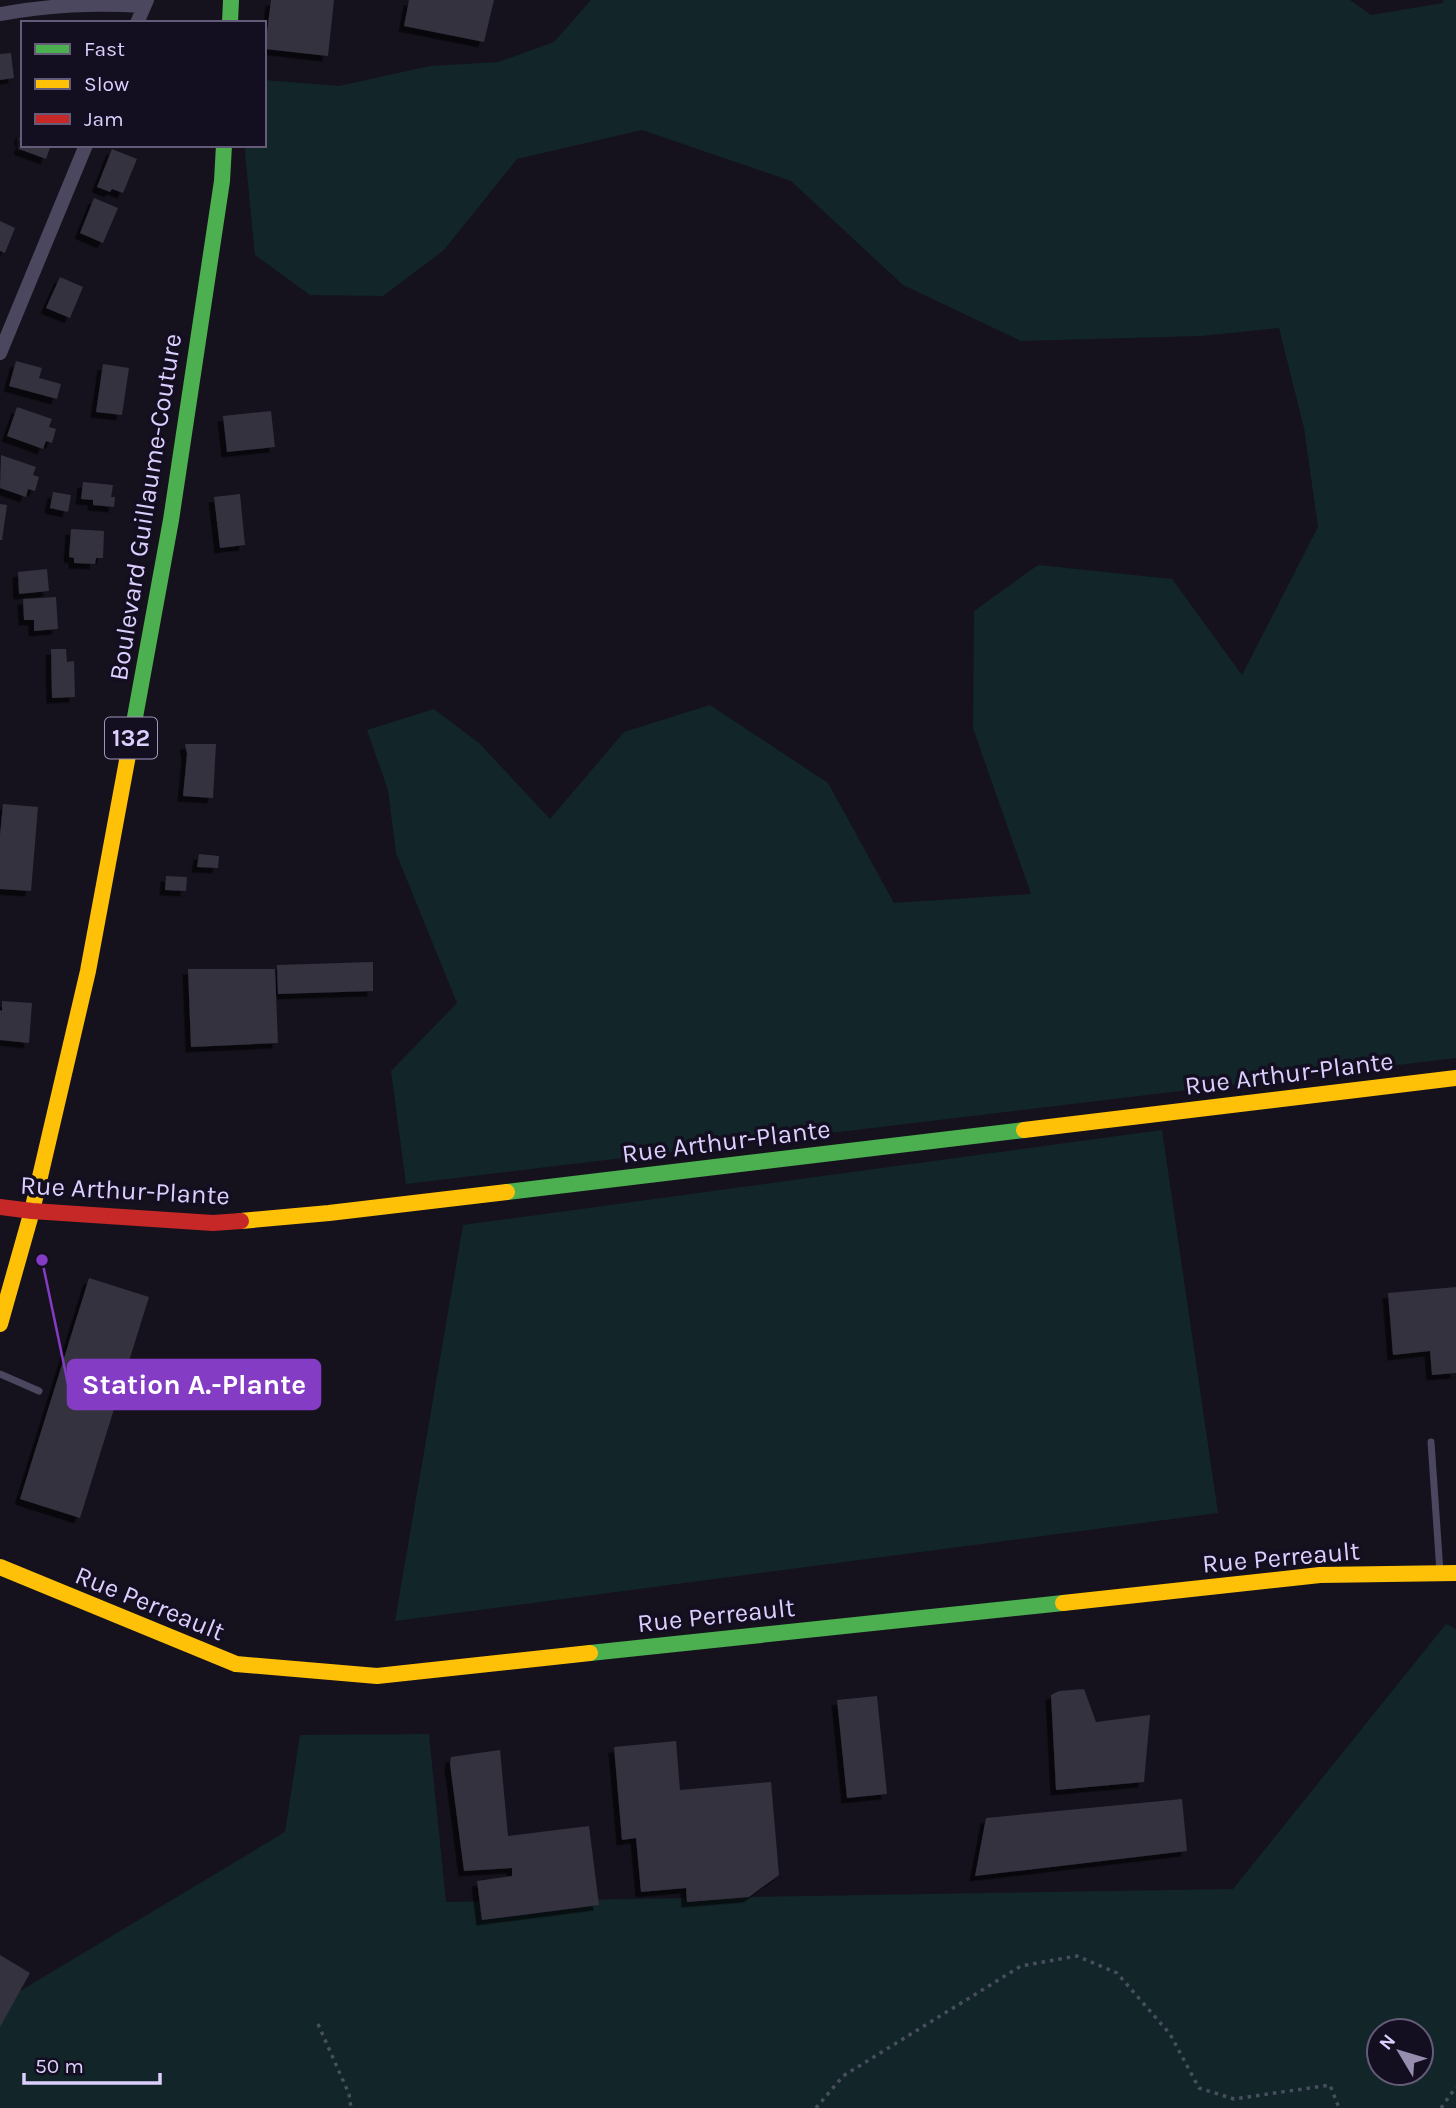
<svg xmlns="http://www.w3.org/2000/svg" width="1456" height="2108" font-family="Karla,sans-serif">
	<defs>
		<filter id="shadow"><feDropShadow dx="-5.5" dy="5.5" stdDeviation="0" flood-color="#0009"/></filter>
	</defs>
	<rect width="100%" height="100%" fill="#15121d"/>
	<path fill="#122529" fill-rule="evenodd" d="M591,0H1350L1371,15L1443,3V0H1456V1058L406,1184L391,1071L457,1003L396,853L388,790L367,730L434,709L479,743L550,819L624,732L710,705L828,783L894,903L1031,894L973,728L974,611L1038,565L1172,579L1242,675L1318,527L1304,428L1279,328L1201,336L1021,341L903,285L791,181L642,130L517,159L444,250L383,296L310,295L255,255L245,153L246,145H264V80L339,86L430,66L498,62L554,42Z
		M1162,1130L1218,1513L395,1621L463,1225Z
		M1446,1624L1456,1629V2108H0V2003L285,1832L300,1735L429,1734L446,1902L1233,1889ZM1379,2031H1421V2073H1379Z"/>
	<path fill="#35303f" filter="url(#shadow)" d="M271,0H334L328,56L265,49Z
		M409,0H494L484,42L404,26Z
		M11,53L14,78L0,80V54Z
		M22,130L23,145H51L46,159L19,149L22,141L19,140Z
		M112,149L137,159L123,193L112,189L110,192L97,187Z
		M94,198L118,208L103,243L80,233Z
		M0,221L15,228L5,253L0,251Z
		M60,277L83,287L70,318L46,308Z
		M16,361L42,368L39,378L61,384L57,399L9,386Z
		M103,364L129,368L122,415L96,412Z
		M17,407L52,419L49,427L56,429L52,443L46,441L43,449L7,436Z
		M271,411L275,447L227,452L223,416Z
		M1,455L36,467L33,475L39,477L35,491L28,489L26,497L0,488Z
		M83,482L113,485L111,497H115L114,507L93,505V500L81,499Z
		M53,492L71,495L68,512L50,508Z
		M240,494L245,545L220,548L214,497Z
		M0,504L7,505L2,540H0Z
		M71,529L104,531L103,558H96L95,564L74,563V558L69,557Z
		M47,569L49,591L19,594L18,572Z
		M56,597L58,629L34,631V620H24L23,599Z
		M51,649H66L67,662L74,661L75,697L52,698Z
		M185,744H216L213,798L183,796L187,754Z
		M3,804L38,807L31,891L0,889V835Z
		M199,854L219,856L218,868L197,867Z
		M166,876L187,877L186,891L165,890Z
		M373,962V991L278,994L277,965Z
		M188,969H275L278,1043L191,1047Z
		M2,1001L32,1003L29,1043L0,1040V1010L2,1011Z
		M89,1278L149,1297L80,1518L20,1499Z
		M1456,1287V1373L1432,1375L1430,1351L1393,1355L1388,1293Z
		M1084,1689L1096,1722L1150,1715L1144,1782L1056,1790L1051,1695L1059,1691Z
		M877,1696L887,1794L847,1798L837,1700Z
		M676,1741L680,1790L771,1782L779,1875L749,1897L687,1902L686,1888L641,1892L636,1838L622,1840L614,1747Z
		M500,1750L508,1836L589,1826L599,1905L482,1920L477,1881L512,1876V1868L464,1871L450,1764L451,1757Z
		M1182,1799L1187,1851L975,1876L986,1818Z
		M0,1955L30,1973L0,2027Z"/>
	<g fill="none" stroke-linecap="round" stroke-linejoin="round">
		<path stroke="#474f5e" stroke-width="3.5" stroke-dasharray="3.5 5" stroke-linecap="butt" d="M318,2024L349,2094L351,2108
			M816,2108L843,2076L1021,1966L1077,1956L1117,1973L1170,2034L1199,2088L1234,2099L1330,2085L1339,2108
			M1441,2108L1456,2087"/>
		<path stroke="#4b475e" stroke-width="7" d="M0,1374L39,1391
			M1431,1442L1440,1572"/>
		<path stroke="#4b475e" stroke-width="14" d="M0,14C51,5 93,3 144,6
			M137,23L147,0
			M0,353L86,145"/>
		<path stroke="#4caf50" stroke-width="16" d="M230,23L231,0
			M129,750L171,520L222,181L224,145
			M507,1192L1024,1130
			M590,1653L1063,1603"/>
		<path stroke="#ffc107" stroke-width="16" d="M1024,1130L1456,1078
			M241,1221L329,1213L507,1192
			M0,1324L32,1211L88,971L129,750
			M0,1567L236,1664L377,1676L590,1653
			M1063,1603L1320,1575L1456,1573"/>
		<path stroke="#c62828" stroke-width="16" d="M0,1207L32,1211L213,1223L241,1221"/>
	</g>
	<g text-anchor="middle" stroke-width="7" stroke-linejoin="round" paint-order="stroke">
		<rect fill="#140e21" stroke="#a095bc" stroke-width="2" x="105" y="717.5" width="52" height="41" rx="5"/>
		<g font-size="24" font-weight="bold" fill="#dccffe">
			<text x="131" y="746">132</text>
		</g>
		<g font-size="26" fill="#dccffe" stroke="#140e21">
			<text transform="translate(145 507) rotate(-81)" y="9">Boulevard Guillaume-Couture</text>
			<text transform="translate(1289 1073) rotate(-7)" y="9">Rue Arthur-Plante</text>
			<text transform="translate(726 1141) rotate(-7)" y="9">Rue Arthur-Plante</text>
			<text transform="translate(125 1190) rotate(3)" y="9">Rue Arthur-Plante</text>
			<text transform="translate(1281 1557) rotate(-5)" y="9">Rue Perreault</text>
			<text transform="translate(150 1603) rotate(22)" y="9">Rue Perreault</text>
			<text transform="translate(716 1615) rotate(-6)" y="9">Rue Perreault</text>
		</g>
	</g>
	<path fill="none" stroke="#853cc5" stroke-width="2.5" d="M42 1260L68 1384"/>
	<circle fill="#853cc5" stroke="#140e21" stroke-width="2.5" cx="42" cy="1260" r="7"/>
	<rect fill="#853cc5" stroke="#853cc5" stroke-width="2.5" x="68" y="1360" width="252" height="49" rx="7"/>
	<g font-size="28" text-anchor="middle" font-weight="bold" fill="#fff">
		<text x="194" y="1394">Station A.-Plante</text>
	</g>
	<rect x="21" y="21" width="245" height="126" fill="#140e21" stroke="#645b79" stroke-width="2"/>
	<rect x="35" y="44" width="35" height="10" fill="#4caf50" stroke="#645b79" stroke-width="2"/>
	<text x="84" y="56" font-size="21" fill="#dccffe">Fast</text>
	<rect x="35" y="79" width="35" height="10" fill="#ffc107" stroke="#645b79" stroke-width="2"/>
	<text x="84" y="91" font-size="21" fill="#dccffe">Slow</text>
	<rect x="35" y="114" width="35" height="10" fill="#c62828" stroke="#645b79" stroke-width="2"/>
	<text x="84" y="126" font-size="21" fill="#dccffe">Jam</text>
	<g transform="translate(1400 2052) rotate(308)"><circle r="33" fill="#140e21" stroke="#645b79" stroke-width="2"/>
	<path d="M0-5L12 26L0 18L-12 26Z" fill="#968daf"/>
	<text y="-10" font-size="19" font-weight="bold" text-anchor="middle" fill="#dccffe">N</text>
	</g>
	<path d="M24 2073v10h136v-10" fill="none" stroke="#dccffe" stroke-width="3.5"/>
	<text x="35" y="2073" font-size="21" fill="#dccffe" stroke="#140e21" stroke-width="5" paint-order="stroke">50 m</text>
</svg>
